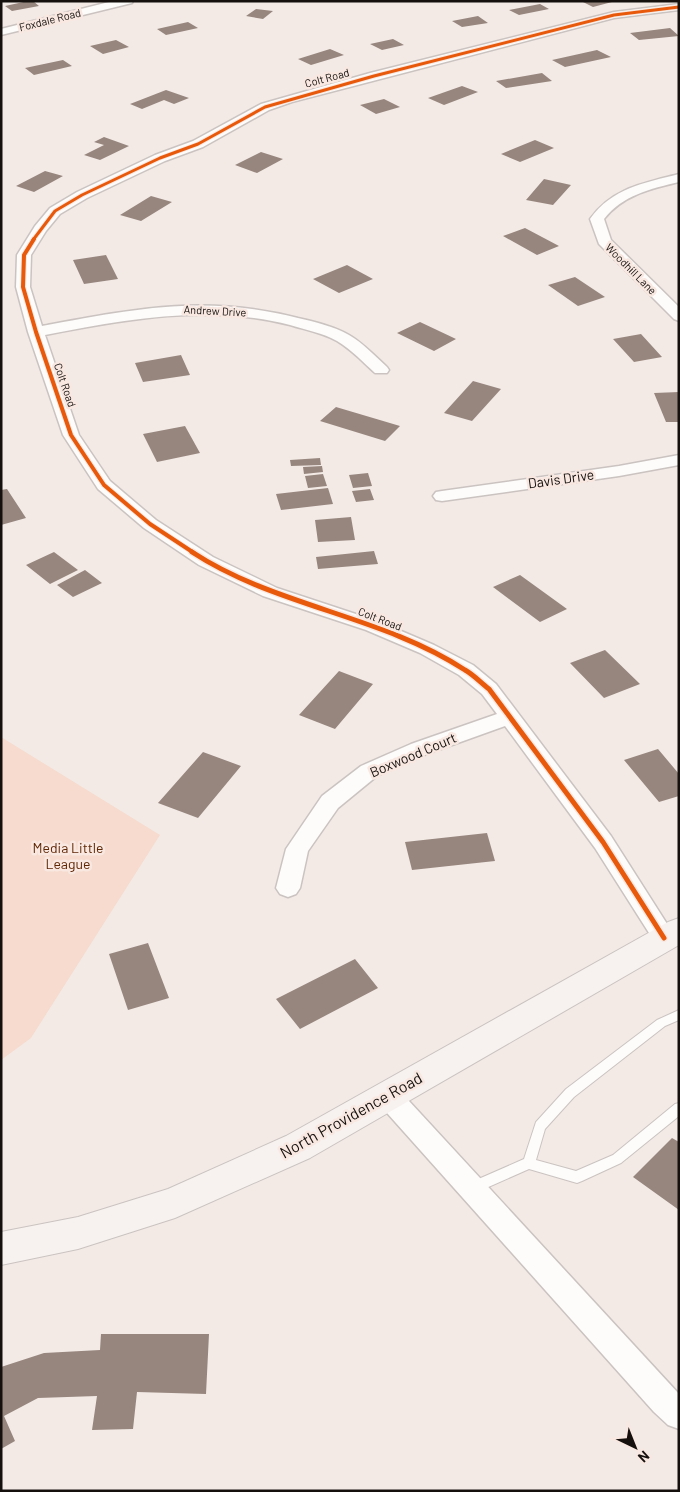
<svg xmlns="http://www.w3.org/2000/svg" width="680" height="1492" font-family="Barlow,sans-serif">
	<rect width="100%" height="100%" fill="#f3eae6"/>
	<path fill="#f6dbce" d="M1,737L160,835L31,1038L1,1060Z"/>
	<path fill="#97867e" d="M28,1H33L39,6L12,11L5,6Z
		M581,1H612V2L593,7Z
		M540,4L549,9L519,15L509,10Z
		M256,9L273,11L263,19L246,16Z
		M478,16L488,23L462,27L452,21Z
		M188,22L198,28L166,35L157,29Z
		M670,28L679,36L639,40L630,33Z
		M393,39L404,45L382,50L370,44Z
		M116,40L129,47L103,54L90,46Z
		M330,49L344,55L311,65L298,59Z
		M597,50L611,57L565,67L552,60Z
		M63,60L72,66L34,75L25,68Z
		M542,73L552,81L506,88L496,81Z
		M462,86L478,92L444,105L428,98Z
		M166,90L189,98L174,104L164,100L142,109L130,104Z
		M384,99L400,107L376,114L360,105Z
		M104,137L129,146L100,160L84,155L104,145L94,142Z
		M535,140L554,148L520,162L501,154Z
		M261,152L283,159L257,173L235,165Z
		M45,171L63,176L34,192L16,186Z
		M544,179L571,185L553,205L526,200Z
		M151,196L172,202L141,221L120,215Z
		M525,228L559,246L537,255L503,236Z
		M106,255L118,279L84,284L73,260Z
		M347,265L373,279L339,293L313,279Z
		M575,277L605,297L578,306L548,285Z
		M420,322L456,339L434,351L397,333Z
		M641,334L662,357L634,362L613,339Z
		M181,355L190,375L143,382L135,363Z
		M473,381L501,389L472,421L444,413Z
		M679,392V422H666L654,393Z
		M336,407L400,426L385,441L320,421Z
		M185,426L200,453L157,462L143,434Z
		M320,458L321,465L291,466L290,460Z
		M322,466L323,472L304,474L303,467Z
		M368,473L372,486L353,488L349,475Z
		M323,474L327,486L308,488L305,476Z
		M328,488L333,504L281,510L276,494Z
		M7,489L26,518L1,525V490Z
		M370,489L374,500L356,502L352,491Z
		M351,517L355,540L318,542L315,520Z
		M374,551L378,564L318,569L316,557Z
		M54,552L78,570L50,584L26,565Z
		M85,570L102,583L73,597L57,585Z
		M520,575L567,609L540,622L493,587Z
		M605,650L640,684L604,698L570,663Z
		M339,671L373,684L335,729L299,715Z
		M658,749L679,774V796L659,802L624,760Z
		M203,752L241,766L198,818L158,803Z
		M487,833L495,861L412,870L405,842Z
		M148,943L169,998L128,1010L109,954Z
		M355,959L378,988L300,1029L276,999Z
		M672,1138L679,1142V1210L633,1177Z
		M101,1334H209L206,1394L137,1392L133,1429L92,1430L97,1396L38,1398L4,1416L15,1441L1,1449V1367L44,1353L100,1350Z"/>
	<g fill="none" stroke-linecap="round" stroke-linejoin="round">
		<defs>
			<path id="lane" d="M679,1010V1020L665,1026L574,1097L545,1129L536,1160L576,1171L613,1155L675,1104L679,1103V1116L621,1163L582,1181L577,1183L529,1169L477,1192L472,1194L467,1192L466,1188L467,1184L524,1159L536,1122L566,1089L657,1020Z"/>
			<path id="street" d="M113,1H133L132,3L1,35V29Z
				M679,4V10L614,18L292,102L269,110L203,147L165,161L87,198L60,214L46,231L31,255L30,287L42,326C134,309 206,294 298,318C315,322 333,326 349,335C363,343 375,356 387,367L389,370L387,373H375C363,362 352,350 337,341C323,333 306,330 290,325C208,304 127,319 45,335L79,435L110,481L156,520L213,557L277,588L380,622L434,645L473,665L496,684L611,836L676,938L672,944L664,947L656,944L595,848L505,726L427,754L377,776L338,808L308,851L300,888L296,894L288,897L280,894L276,888L286,849L322,796L361,766L411,744L497,714L482,694L459,675L420,653L366,630L263,596L199,565L144,528L98,489L63,435L28,332L16,287L17,255L35,226L50,208L77,192L155,155L193,141L261,104L370,73L614,12Z
				M679,174V182C650,189 623,195 604,219L611,240L679,307V321L674,319L599,244L590,219C612,188 644,183 679,174Z
				M679,455V465L619,476L442,501L436,500L433,496L436,492L442,491L619,466Z
				M388,1085L397,1088L679,1394V1429L668,1425L654,1412L379,1104L375,1096L379,1088Z"/>
			<path id="secondary" d="M679,918V945L310,1158L175,1218L78,1249L1,1265V1232L78,1217L168,1189L286,1136L668,922Z"/>
		</defs>
		<use href="#lane" stroke="#cac3c0" stroke-width="2"/>
		<use href="#street" stroke="#cac3c0" stroke-width="3"/>
		<use href="#secondary" stroke="#cac3c0" stroke-width="2"/>
		<use href="#lane" fill="#fdfcfb" fill-rule="evenodd"/>
		<use href="#street" fill="#fdfcfb" fill-rule="evenodd"/>
		<use href="#secondary" fill="#f7f2f0" fill-rule="evenodd"/>
		<defs>
			<path id="cycleway-far2" d="M33,240L55,211L82,195L160,158L198,144L265,107L374,76L614,15L679,7"/>
			<path id="cycleway-far1" d="M34,239L24,255L23,287L36,332L71,435L104,485L150,524L194,553"/>
			<path id="cycleway" d="M192,552C276,607 381,615 465,670C474,675 481,683 489,689L603,842L664,938"/>
		</defs>
		<use href="#cycleway-far2" stroke="#f8e8e1" stroke-width="5"/>
		<use href="#cycleway-far1" stroke="#f8e8e1" stroke-width="6"/>
		<use href="#cycleway" stroke="#f8e8e1" stroke-width="8"/>
		<use href="#cycleway-far2" stroke="#e8590c" stroke-width="3"/>
		<use href="#cycleway-far1" stroke="#e8590c" stroke-width="4"/>
		<use href="#cycleway" stroke="#e8590c" stroke-width="5"/>
	</g>
	<g text-anchor="middle" stroke-width="5" stroke-linejoin="round" paint-order="stroke">
		<g font-size="11" fill="#15100d" stroke="#f8e8e1">
			<text transform="translate(50 20) rotate(-14)" y="4">Foxdale Road</text>
			<text transform="translate(327 78) rotate(-15)" y="4">Colt Road</text>
			<text transform="translate(631 269) rotate(45)" y="4">Woodhill Lane</text>
			<text transform="translate(215 311) rotate(3)" y="4">Andrew Drive</text>
			<text transform="translate(65 385) rotate(71)" y="4">Colt Road</text>
			<text transform="translate(380 619) rotate(21)" y="4">Colt Road</text>
		</g>
		<g font-size="14" fill="#15100d" stroke="#f8e8e1">
			<text transform="translate(561 479) rotate(-8)" y="5">Davis Drive</text>
			<text transform="translate(413 755) rotate(-23)" y="5">Boxwood Court</text>
		</g>
		<g font-size="14" fill="#5f2604" stroke="#f8e8e1">
			<text x="68" y="853">Media Little<tspan x="68" dy="16">League</tspan></text>
		</g>
		<g font-size="16" fill="#15100d" stroke="#f8e8e1">
			<text transform="translate(351 1115) rotate(-29)" y="6">North Providence Road</text>
		</g>
	</g>
	<rect width="680" height="1492" fill="none" stroke="#15100d" stroke-width="5"/>
	<g transform="translate(635 1447) rotate(137)" stroke="#f8e8e1" stroke-width="4" paint-order="stroke">
	<path d="M0-4L9 19L0 12L-9 19Z" fill="#15100d"/>
	<text y="-8" font-size="14" font-weight="bold" text-anchor="middle" fill="#15100d">N</text>
	</g>
</svg>
